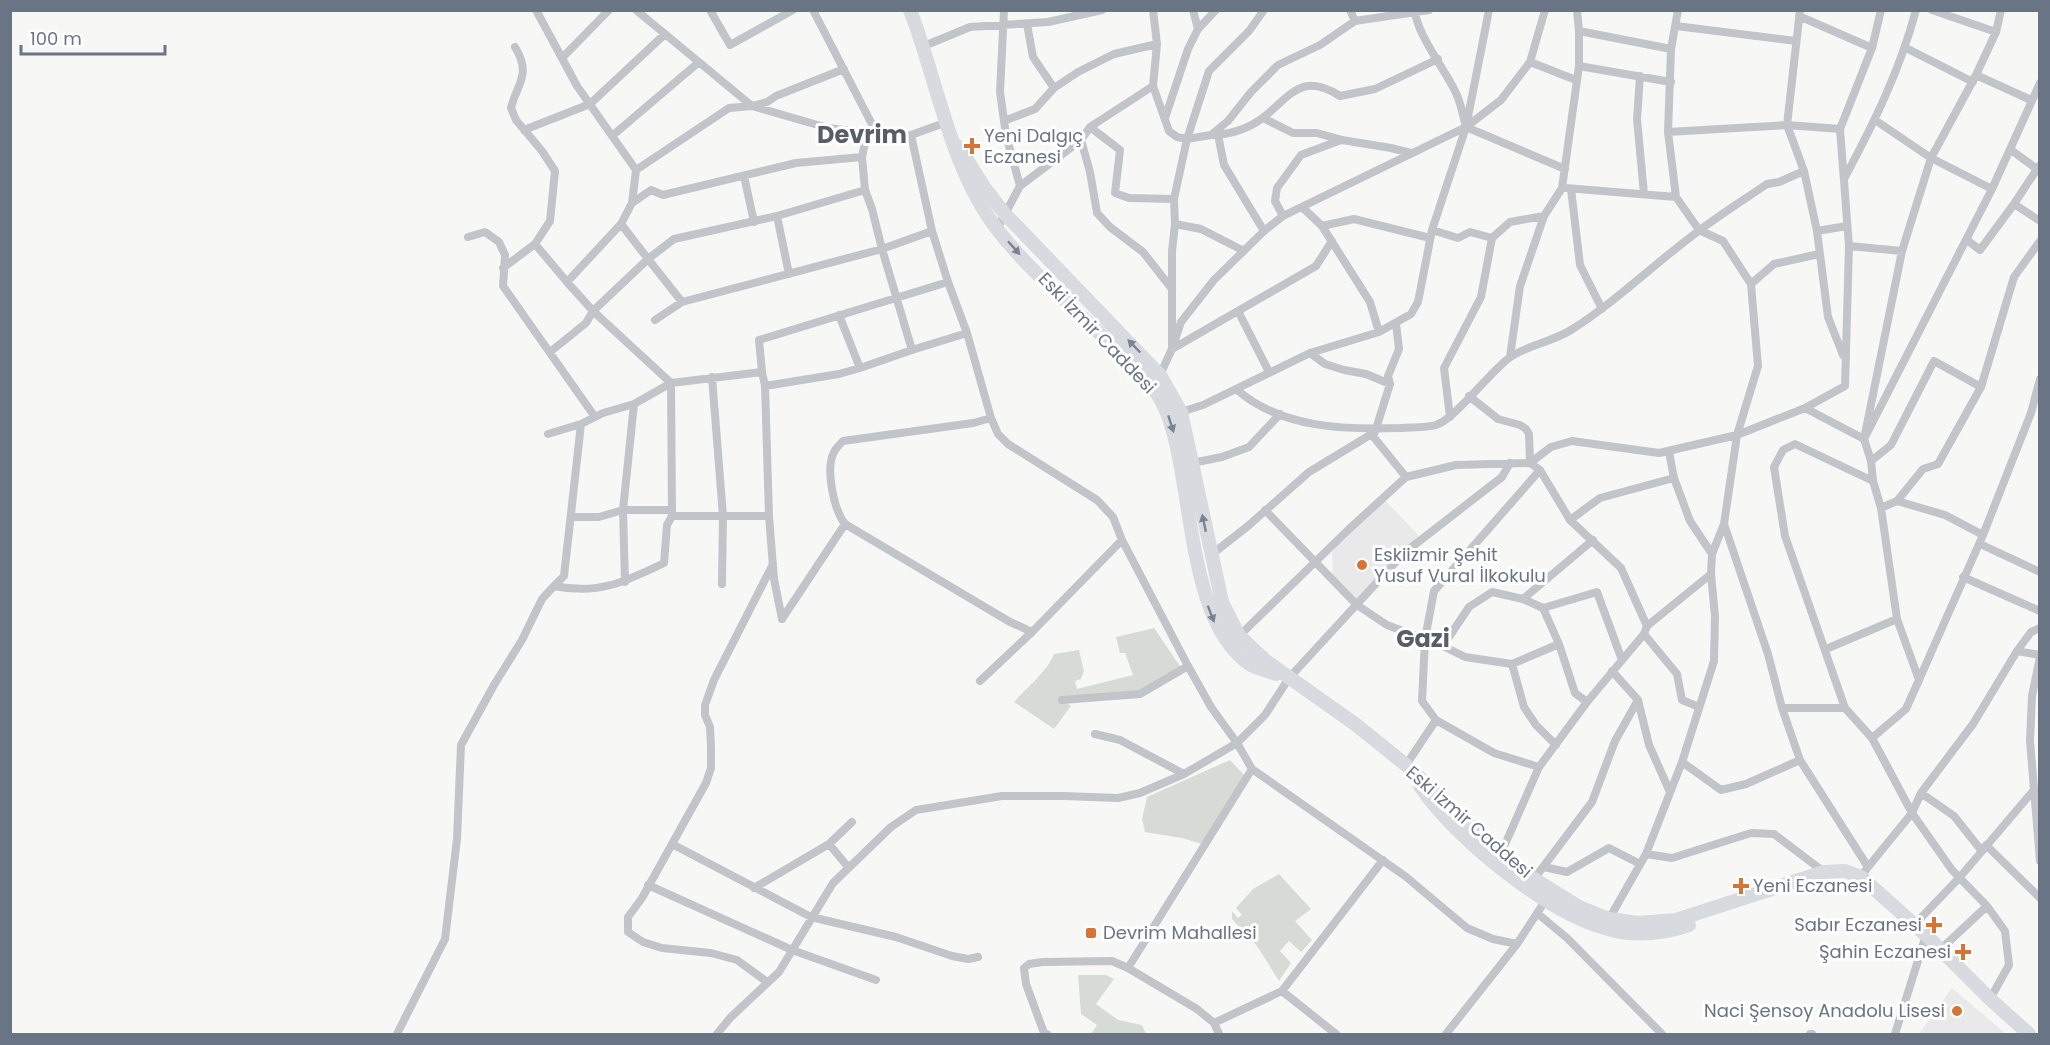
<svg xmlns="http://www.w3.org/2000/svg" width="2050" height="1045" font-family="Poppins,sans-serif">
	<rect width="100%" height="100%" fill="#f7f8f5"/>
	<path fill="#e8e9e8" d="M1385,500L1420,537L1356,600L1333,582L1332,548Z
		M1952,988L2006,1034H1919Z"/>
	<path fill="#d6dcd5" d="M1154,628L1182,669L1140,694L1063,700L1071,706L1054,729L1014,702C1027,688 1048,670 1054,654L1079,650L1084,671L1081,679L1075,681L1077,689L1133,675L1125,653H1120L1116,637Z
		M1230,760L1247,778L1205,845L1182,838L1145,832L1142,819L1147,797Z
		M1279,874L1311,909L1295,921L1312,940L1301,952L1289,941L1280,951L1291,963L1279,981L1257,946L1232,919V911L1238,918L1242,915L1236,908L1253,889Z
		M1078,975H1106L1114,979L1096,1004L1118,1020L1142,1025L1146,1034H1091L1097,1025L1081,1014Z"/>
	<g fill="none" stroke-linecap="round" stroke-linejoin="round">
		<path stroke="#c1c4c8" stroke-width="8" d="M536,10L577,86L636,170
			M636,10L752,106L828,128L867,133L878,136L911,135L947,122
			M710,10L730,45L793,10
			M813,10L878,136
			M1004,10L1000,92L1006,135L1020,186
			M1193,10L1198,29
			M1350,10L1355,21
			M1489,10L1466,127L1565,169
			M1800,10L1787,125L1804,171L1817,231L1828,317L1843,355
			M1932,10L1996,32
			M1799,16L1872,48
			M1027,24L1033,57L1054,88
			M1676,26L1796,41
			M1579,31L1671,49
			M924,46L970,27L1048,22L1102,10
			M515,47C532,75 517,83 511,108L516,120L542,151L555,171L550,221L535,244
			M1906,48L1973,82
			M562,58L609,10
			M1530,62L1576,80
			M1579,66L1671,82
			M1976,75L2031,100
			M1640,76L1637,119L1644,194
			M1153,86L1169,131L1177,137L1187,139L1211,135L1228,121L1251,92L1278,65L1320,45L1355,21L1429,10
			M1165,118L1188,49L1198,29L1216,10
			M1263,118L1293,133H1317L1342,140L1391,148L1411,153
			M1875,120L1931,158L1992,189
			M1004,121L1035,109L1054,88L1078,72L1114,54L1157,44
			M1090,127L1120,150L1115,193L1129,198L1174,199
			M524,130L590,104L665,34
			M1668,132L1787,125L1840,129
			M867,133L862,157L865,190L872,209L882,249L912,350
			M911,135L932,231L948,282L967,333L991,418L998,434L1008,444L1097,500L1113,517L1122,540L1188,666L1211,707L1237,743L1252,769L1405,876L1467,928L1493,939L1517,944
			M1212,135C1230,135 1250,128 1264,117C1291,95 1302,72 1340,96L1375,89L1438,59
			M1218,135L1224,165L1264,231
			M612,136L699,62
			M1081,140L1090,172L1097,213L1110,227L1143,252L1172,289
			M2011,150L2037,169L2039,166
			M2037,169L2014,204L2040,221
			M744,176L754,222
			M1845,177C1874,123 1900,70 1916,10
			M1566,188L1676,197
			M1571,189L1580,265L1602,309
			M632,203L651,190L663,195L796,163L862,157
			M1302,207L1322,226L1354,219L1430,238
			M777,216L789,274
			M1283,216L1275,201L1277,188L1301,155L1341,140
			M621,224L648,259L674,239L777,216L865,190
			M1175,224L1201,229L1244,251
			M1322,226L1370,302L1379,332
			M997,229L1020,186L1081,140L1090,127L1153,86L1157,44L1153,10
			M1432,230L1458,238L1470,232L1492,238L1510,222L1544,216
			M1817,231L1847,226
			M468,237L485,232L499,242L505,255L503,286L595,417
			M1967,240L1980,250L2014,204
			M1849,246L1902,251
			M503,268L535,244L567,282
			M1751,284L1774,264L1819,254
			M1238,311L1269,372
			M839,315L860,368
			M655,320L682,302L882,249L932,231
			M1172,349L1181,322L1214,280L1264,231L1283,216L1466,127C1463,116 1461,102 1455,91C1445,70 1415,31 1415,10
			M1172,349L1316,266L1332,241
			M550,352L586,323L593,311L648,259L682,302
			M1310,353L1325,364L1344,370L1366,374L1390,384
			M1510,357L1520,286L1544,216L1562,188L1579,66V31L1577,10
			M762,372L759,340L948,282
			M1160,375L1172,349V251L1175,224L1174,199L1187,139L1209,71L1249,31L1264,10
			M712,377L723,516L722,584
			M765,386L769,516L774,579L782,619
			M1236,389C1280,428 1344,430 1400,428C1411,427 1425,428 1436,425C1455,419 1490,372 1509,358C1527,345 1552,342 1571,330C1617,301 1656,262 1700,230C1721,214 1745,199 1767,184L1779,182L1804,171
			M1469,396L1498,419L1520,425L1526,429L1529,434L1530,463L1540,470L1570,520L1621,568L1647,626
			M1805,408L1864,439L1992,189L2040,83
			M1181,412L1203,405L1310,353L1379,332L1411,314L1418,302L1432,230L1466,127L1501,100L1530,62L1545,10
			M1450,417L1444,368L1481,297L1492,238
			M991,418L973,423L843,441C840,444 836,448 834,452C825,469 834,510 845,524L1010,622L1032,632
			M548,434L581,424L603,413L634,404L671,383L762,372L765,386L839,374L860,368L912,350L967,333
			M1372,435L1406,477L1456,465L1530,463L1551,447L1572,441L1659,453L1737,435L1758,366L1751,284L1723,241L1699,230L1676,197L1668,132L1671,49L1678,10
			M1669,452L1674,478L1690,521L1712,554
			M1871,461L1891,445L1934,361L1981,387
			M1192,463L1222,457L1249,447L1280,414
			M1897,501L1945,515L1983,535
			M1881,508L1897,501L1923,469L1938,464L1981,387L2014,277L2040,241
			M1265,510L1357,605L1387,625L1443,646L1465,657L1512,664L1559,644
			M672,516H769
			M572,517H599L623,510H672
			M1570,520L1600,498L1674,478
			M1724,524L1768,654L1782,708L1800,760L1868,867L1861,877
			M1980,544L2040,572
			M1211,555L1248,526L1309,472L1375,432L1390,384L1388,376L1399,349L1396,324
			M1963,577L2040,611
			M625,582L623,510L634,404
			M554,586L564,576L581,424
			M1523,599L1593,540
			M1543,608L1597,592L1622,660
			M782,619L845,524
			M1644,634L1677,674L1682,700L1699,707
			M1239,636L1348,530L1406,477
			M1443,646L1469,607L1492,592L1523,599L1543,608L1559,644L1575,693L1587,702
			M1826,649L1897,619
			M2017,651L2040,655
			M2040,657L2032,696L2030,741L2040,861
			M1512,664L1524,707L1536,725L1556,745
			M1919,680L1983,535L2031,413L2040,379
			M980,681L1032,632L1122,540
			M1062,700L1140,694L1188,666
			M1638,700L1649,745L1670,792
			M1782,708H1845
			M1436,720L1494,753L1539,767
			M1095,734L1120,740L1184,774
			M1872,738L1845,708L1785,536L1774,467L1783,450L1795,444L1873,481
			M1682,762L1721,790L1746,784L1800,760
			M1406,765L1436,720L1422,701L1425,639L1434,591L1540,470
			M1921,793L1954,816L1981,850
			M672,844L811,917L896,937L952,956L968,959L978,957
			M829,844L848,867
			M1986,845L2040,898
			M1646,854L1672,858L1751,833L1774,834L1824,872
			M1499,858L1539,767L1587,702L1644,634L1647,626L1711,574
			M1544,867L1567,872L1609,848L1640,864
			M1868,867L1912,813L1921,793L1973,724L2017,651L2031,632L2040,628
			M1534,879L1592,802L1615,741L1638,700L1612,671
			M648,885L792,950L876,980
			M754,888L829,844L852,822
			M1537,913L1567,938L1662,1034
			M1609,919L1646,854L1682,762L1714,661L1715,616L1711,574L1712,554L1724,524L1737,435L1805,408L1845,386L1849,246L1840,129L1872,48L1881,10
			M1915,924L1960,877L2033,791H2040
			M1941,949L1987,906
			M1128,968L1252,769
			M767,982L737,960L711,953L662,948L643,942L628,932V917L642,898L706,783L711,768V747L710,727L705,715V705L714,680L773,564
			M1282,991L1336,1034
			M1990,999L2009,965L2005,931L1987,906L1952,870L1912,813L1872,738L1906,709L1919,680L1897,619L1881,508L1873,481L1871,461L1864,439L1902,251L1931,158L1976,75L1996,32L2001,10
			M1214,1023L1219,1034
			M397,1034L445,939L457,839L461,745L494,685L522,640L542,599L554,586C598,595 625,582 664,563L667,525L672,516L671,383L593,311L567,282L621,224L632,203L636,170L729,108L752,106L767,102L776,96L844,69
			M717,1034L730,1018L779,972L833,883L891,827L916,810L1002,796H1063L1118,798L1140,793L1184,774L1237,743L1265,715L1289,678L1404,553L1502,477L1510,463
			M1047,1034L1044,1033L1026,984L1024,968L1029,964L1043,962L1112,961L1128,968L1197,1009L1214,1023L1282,991L1383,860
			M1446,1034L1517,944L1547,898
			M1810,1034H1812
			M1895,1034L1926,935"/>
		<path stroke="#d7dade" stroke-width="14" d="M910,10C938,82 950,168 997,229C1026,267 1071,306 1106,339C1130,362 1157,384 1168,416C1194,485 1186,623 1251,665C1258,669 1268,671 1276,674
			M955,144L964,155L984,187L1005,214L1160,375L1181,412L1222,602L1239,636L1266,661L1355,724L1406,765L1501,854L1534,879L1579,907L1609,919L1638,923L1676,920L1824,872L1845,871L1861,877L1926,935L1990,999L2029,1034
			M1420,786C1454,837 1548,914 1608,929C1635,937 1662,934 1689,925"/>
	</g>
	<defs><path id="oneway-solid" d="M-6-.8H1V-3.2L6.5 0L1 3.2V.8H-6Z" transform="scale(1.5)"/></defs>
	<g fill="#7a8392">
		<use href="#oneway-solid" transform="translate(1014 248) rotate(48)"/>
		<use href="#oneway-solid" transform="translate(1134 346) rotate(-134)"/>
		<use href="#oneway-solid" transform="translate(1171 424) rotate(72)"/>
		<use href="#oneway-solid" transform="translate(1204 523) rotate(-102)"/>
		<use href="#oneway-solid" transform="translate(1211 614) rotate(69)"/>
	</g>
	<g fill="#d47439" stroke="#fff" stroke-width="2">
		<path d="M969 137h6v6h6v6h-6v6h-6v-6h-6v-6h6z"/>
		<circle cx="1362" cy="565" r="6"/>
		<path d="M1738 877h6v6h6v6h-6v6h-6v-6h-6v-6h6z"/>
		<path d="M1931 916h6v6h6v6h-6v6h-6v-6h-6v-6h6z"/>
		<rect x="1085" y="927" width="12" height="12" rx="3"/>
		<path d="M1960 943h6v6h6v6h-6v6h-6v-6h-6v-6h6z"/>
		<circle cx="1957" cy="1011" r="6"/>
	</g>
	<g text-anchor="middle" stroke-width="6" stroke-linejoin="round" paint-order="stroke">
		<g font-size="18" fill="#697484" stroke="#fff" text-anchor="start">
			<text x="984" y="142">Yeni Dalgıç<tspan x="984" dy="21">Eczanesi</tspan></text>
			<text x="1374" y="561">Eskiizmir Şehit<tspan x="1374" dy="21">Yusuf Vural İlkokulu</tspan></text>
			<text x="1753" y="892">Yeni Eczanesi</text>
			<text x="1922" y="931" text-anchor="end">Sabır Eczanesi</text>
			<text x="1103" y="939">Devrim Mahallesi</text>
			<text x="1951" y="958" text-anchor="end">Şahin Eczanesi</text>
			<text x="1945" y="1017" text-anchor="end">Naci Şensoy Anadolu Lisesi</text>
		</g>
		<g font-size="18" fill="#697484" stroke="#fff">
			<text transform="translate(1097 333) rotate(46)" y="6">Eski İzmir Caddesi</text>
			<text transform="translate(1469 822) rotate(41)" y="6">Eski İzmir Caddesi</text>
		</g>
		<g font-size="24" font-weight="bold" fill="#575e69" stroke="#fff">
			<text x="862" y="143">Devrim</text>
			<text x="1423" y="647">Gazi</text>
		</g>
	</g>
	<rect width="2050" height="1045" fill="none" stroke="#697484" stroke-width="24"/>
	<path d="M21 45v9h144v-9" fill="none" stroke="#697484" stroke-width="3"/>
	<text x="30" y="45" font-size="18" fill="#697484" stroke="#ffffff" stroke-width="4.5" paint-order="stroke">100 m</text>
</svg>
